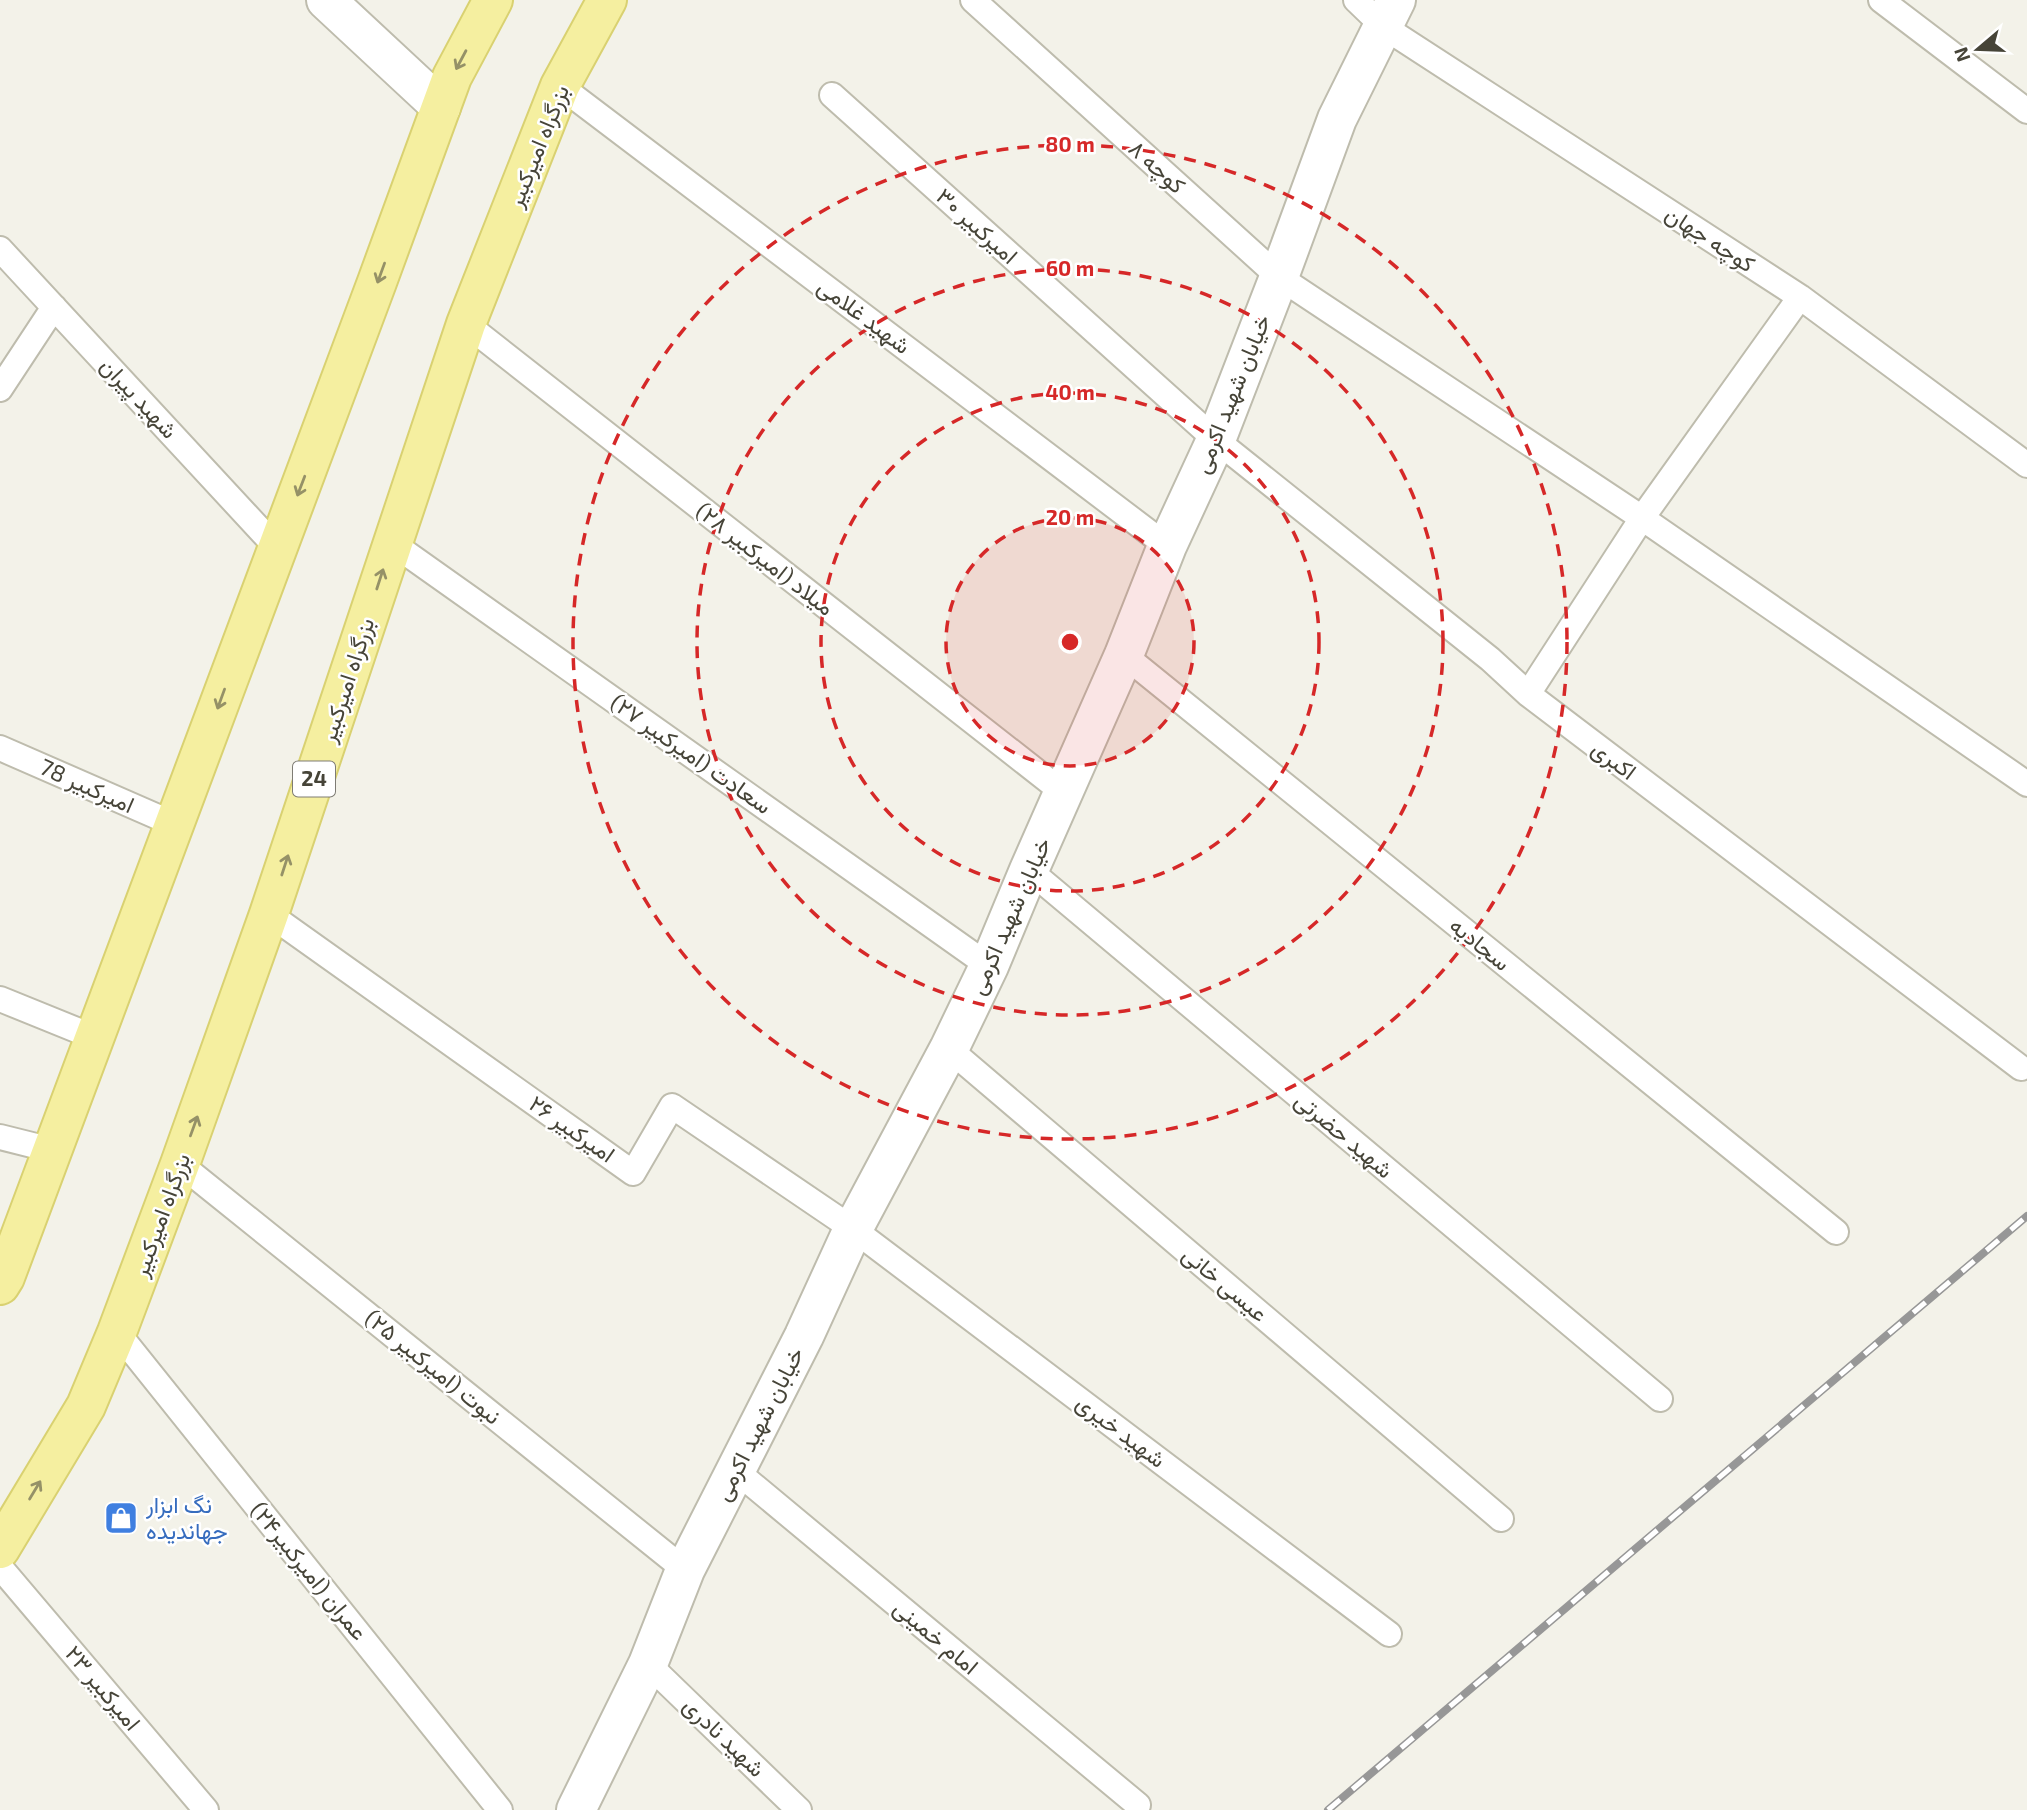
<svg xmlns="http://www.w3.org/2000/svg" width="2027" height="1810" font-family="'Exo 2',Vazirmatn,sans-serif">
	<rect width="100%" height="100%" fill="#f3f2e9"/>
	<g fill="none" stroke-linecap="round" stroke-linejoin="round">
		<defs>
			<path id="service" d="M973,0L1279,277L1642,518L2027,784
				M1356,0L1384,27L1800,297L2027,465
				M1881,0L2027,111
				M560,86L1167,546
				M832,95L1216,440L1490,659L1528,694L2021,1068
				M0,249L277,548
				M466,324L1064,793
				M0,389L54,307
				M392,543L989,966
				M1124,655L1836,1232
				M1528,694L1642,518L1800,297
				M0,748L174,824
				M1029,870L1660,1399
				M269,914L633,1173L672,1106L853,1229L1389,1634
				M0,999L94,1037
				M949,1049L1501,1519
				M0,1137L52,1150
				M180,1164L685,1570
				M117,1332L500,1810
				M735,1470L1138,1805
				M0,1567L206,1810
				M648,1664L799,1810"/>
			<path id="minor" d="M326,0L441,107
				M576,1810L648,1664L685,1570L804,1336L853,1229L949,1049L989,966L1029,870L1124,655L1167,546L1216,440L1279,277L1337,119L1396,0"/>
			<path id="primary" d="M0,1285L5,1277L377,282L452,77L493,0
				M0,1549L86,1406L117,1332L180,1164L269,914L466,324L560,86L607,0"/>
		</defs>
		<use href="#service" stroke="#bebcad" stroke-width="28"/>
		<use href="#minor" stroke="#bebcad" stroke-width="42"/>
		<use href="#primary" stroke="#d9d171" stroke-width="42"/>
		<use href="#service" stroke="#fff" stroke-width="24"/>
		<use href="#minor" stroke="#fff" stroke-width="38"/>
		<use href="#primary" stroke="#f5efa0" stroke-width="38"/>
		<defs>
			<path id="rail" d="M1328,1810L2027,1216"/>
		</defs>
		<use href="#rail" stroke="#979797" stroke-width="8"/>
		<use href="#rail" stroke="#fff" stroke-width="5" stroke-dasharray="16" stroke-linecap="butt"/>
	</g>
	<defs><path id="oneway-shaft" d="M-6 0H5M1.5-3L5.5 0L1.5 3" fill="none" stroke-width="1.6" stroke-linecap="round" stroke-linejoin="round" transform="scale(1.75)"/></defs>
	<g stroke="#959167">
		<use href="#oneway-shaft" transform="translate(461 60) rotate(118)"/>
		<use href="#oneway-shaft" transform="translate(381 273) rotate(110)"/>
		<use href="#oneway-shaft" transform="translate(301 486) rotate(111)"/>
		<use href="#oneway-shaft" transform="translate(380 579) rotate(-72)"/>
		<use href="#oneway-shaft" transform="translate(221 699) rotate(110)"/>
		<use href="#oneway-shaft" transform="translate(285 865) rotate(-72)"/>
		<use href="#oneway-shaft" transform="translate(194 1126) rotate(-70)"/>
		<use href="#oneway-shaft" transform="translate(35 1490) rotate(-59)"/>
	</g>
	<circle cx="1070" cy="642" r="124" fill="#d62828" fill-opacity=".12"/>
	<g fill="none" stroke="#d62828" stroke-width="3.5" stroke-dasharray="12 9">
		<circle cx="1070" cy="642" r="124"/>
		<circle cx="1070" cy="642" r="249"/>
		<circle cx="1070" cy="642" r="373"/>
		<circle cx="1070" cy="642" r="497"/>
	</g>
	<defs>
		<symbol id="shop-square" viewBox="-11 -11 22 22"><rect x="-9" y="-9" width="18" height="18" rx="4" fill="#3f7fe0" stroke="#fff"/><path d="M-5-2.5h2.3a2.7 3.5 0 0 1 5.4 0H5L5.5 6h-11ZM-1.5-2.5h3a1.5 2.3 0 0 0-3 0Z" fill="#fff"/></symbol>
	</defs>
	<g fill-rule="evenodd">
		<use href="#shop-square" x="102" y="1499" width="38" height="38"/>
	</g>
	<g text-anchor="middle" stroke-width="5" stroke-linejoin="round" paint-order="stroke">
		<rect fill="#fff" stroke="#7e7c74" stroke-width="2" x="293" y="761.5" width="42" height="35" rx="5"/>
		<g font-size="21" font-weight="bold" fill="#464438">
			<text x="314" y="786">24</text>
		</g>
		<g font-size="23" fill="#464438" stroke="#fff">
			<text transform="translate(538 146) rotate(-68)" y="8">بزرگراه امیرکبیر</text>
			<text transform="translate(1157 167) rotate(42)" y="8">کوچه ۸</text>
			<text transform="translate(977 226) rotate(42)" y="8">امیرکبیر ۳۰</text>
			<text transform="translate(1710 239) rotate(33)" y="8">کوچه جهان</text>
			<text transform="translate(864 316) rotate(37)" y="8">شهید غلامی</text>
			<text transform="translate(1232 394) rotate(-68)" y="8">خیابان شهید اکرمی</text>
			<text transform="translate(139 398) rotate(47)" y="8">شهید پیران</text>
			<text transform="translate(765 559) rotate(38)" y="8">میلاد (امیرکبیر ۲۸)</text>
			<text transform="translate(347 680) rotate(-72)" y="8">بزرگراه امیرکبیر</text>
			<text transform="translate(691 754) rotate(35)" y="8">سعادت (امیرکبیر ۲۷)</text>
			<text transform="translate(1614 760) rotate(37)" y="8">اکبری</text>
			<text transform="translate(87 786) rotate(24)" y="8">امیرکبیر 78</text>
			<text transform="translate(1010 916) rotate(-66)" y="8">خیابان شهید اکرمی</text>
			<text transform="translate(1480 944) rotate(39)" y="8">سجادیه</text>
			<text transform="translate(572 1129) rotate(35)" y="8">امیرکبیر ۲۶</text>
			<text transform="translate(1344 1135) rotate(40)" y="8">شهید حضرتی</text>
			<text transform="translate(161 1215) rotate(-70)" y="8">بزرگراه امیرکبیر</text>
			<text transform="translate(1225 1284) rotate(40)" y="8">عیسی خانی</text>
			<text transform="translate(433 1367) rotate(39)" y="8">نبوت (امیرکبیر ۲۵)</text>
			<text transform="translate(759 1424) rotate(-63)" y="8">خیابان شهید اکرمی</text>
			<text transform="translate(1121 1431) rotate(37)" y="8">شهید خیری</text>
			<text transform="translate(309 1571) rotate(51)" y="8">عمران (امیرکبیر۲۴)</text>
			<text transform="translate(936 1637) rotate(40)" y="8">امام خمینی</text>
			<text transform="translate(103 1688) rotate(50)" y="8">امیرکبیر ۲۳</text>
			<text transform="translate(724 1737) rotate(44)" y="8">شهید نادری</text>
		</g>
		<g font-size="23" fill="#366cbe" stroke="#fff" text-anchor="start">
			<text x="146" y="1513">نگ ابزار<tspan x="146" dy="26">جهاندیده</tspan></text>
		</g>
	</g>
	<circle cx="1070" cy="642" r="10" fill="#d62828" stroke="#fff" stroke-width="3.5"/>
	<g font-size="21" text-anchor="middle" font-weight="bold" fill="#d62828" stroke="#fff" stroke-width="5" stroke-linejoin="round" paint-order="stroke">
		<text x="1070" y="152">80 m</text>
		<text x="1070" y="276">60 m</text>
		<text x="1070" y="400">40 m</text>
		<text x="1070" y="525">20 m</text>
	</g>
	<g transform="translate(1978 49) rotate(251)" stroke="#ffffff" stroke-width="5" paint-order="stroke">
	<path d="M0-5L12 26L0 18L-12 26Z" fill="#464438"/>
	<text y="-10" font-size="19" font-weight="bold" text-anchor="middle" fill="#464438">N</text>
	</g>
</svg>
